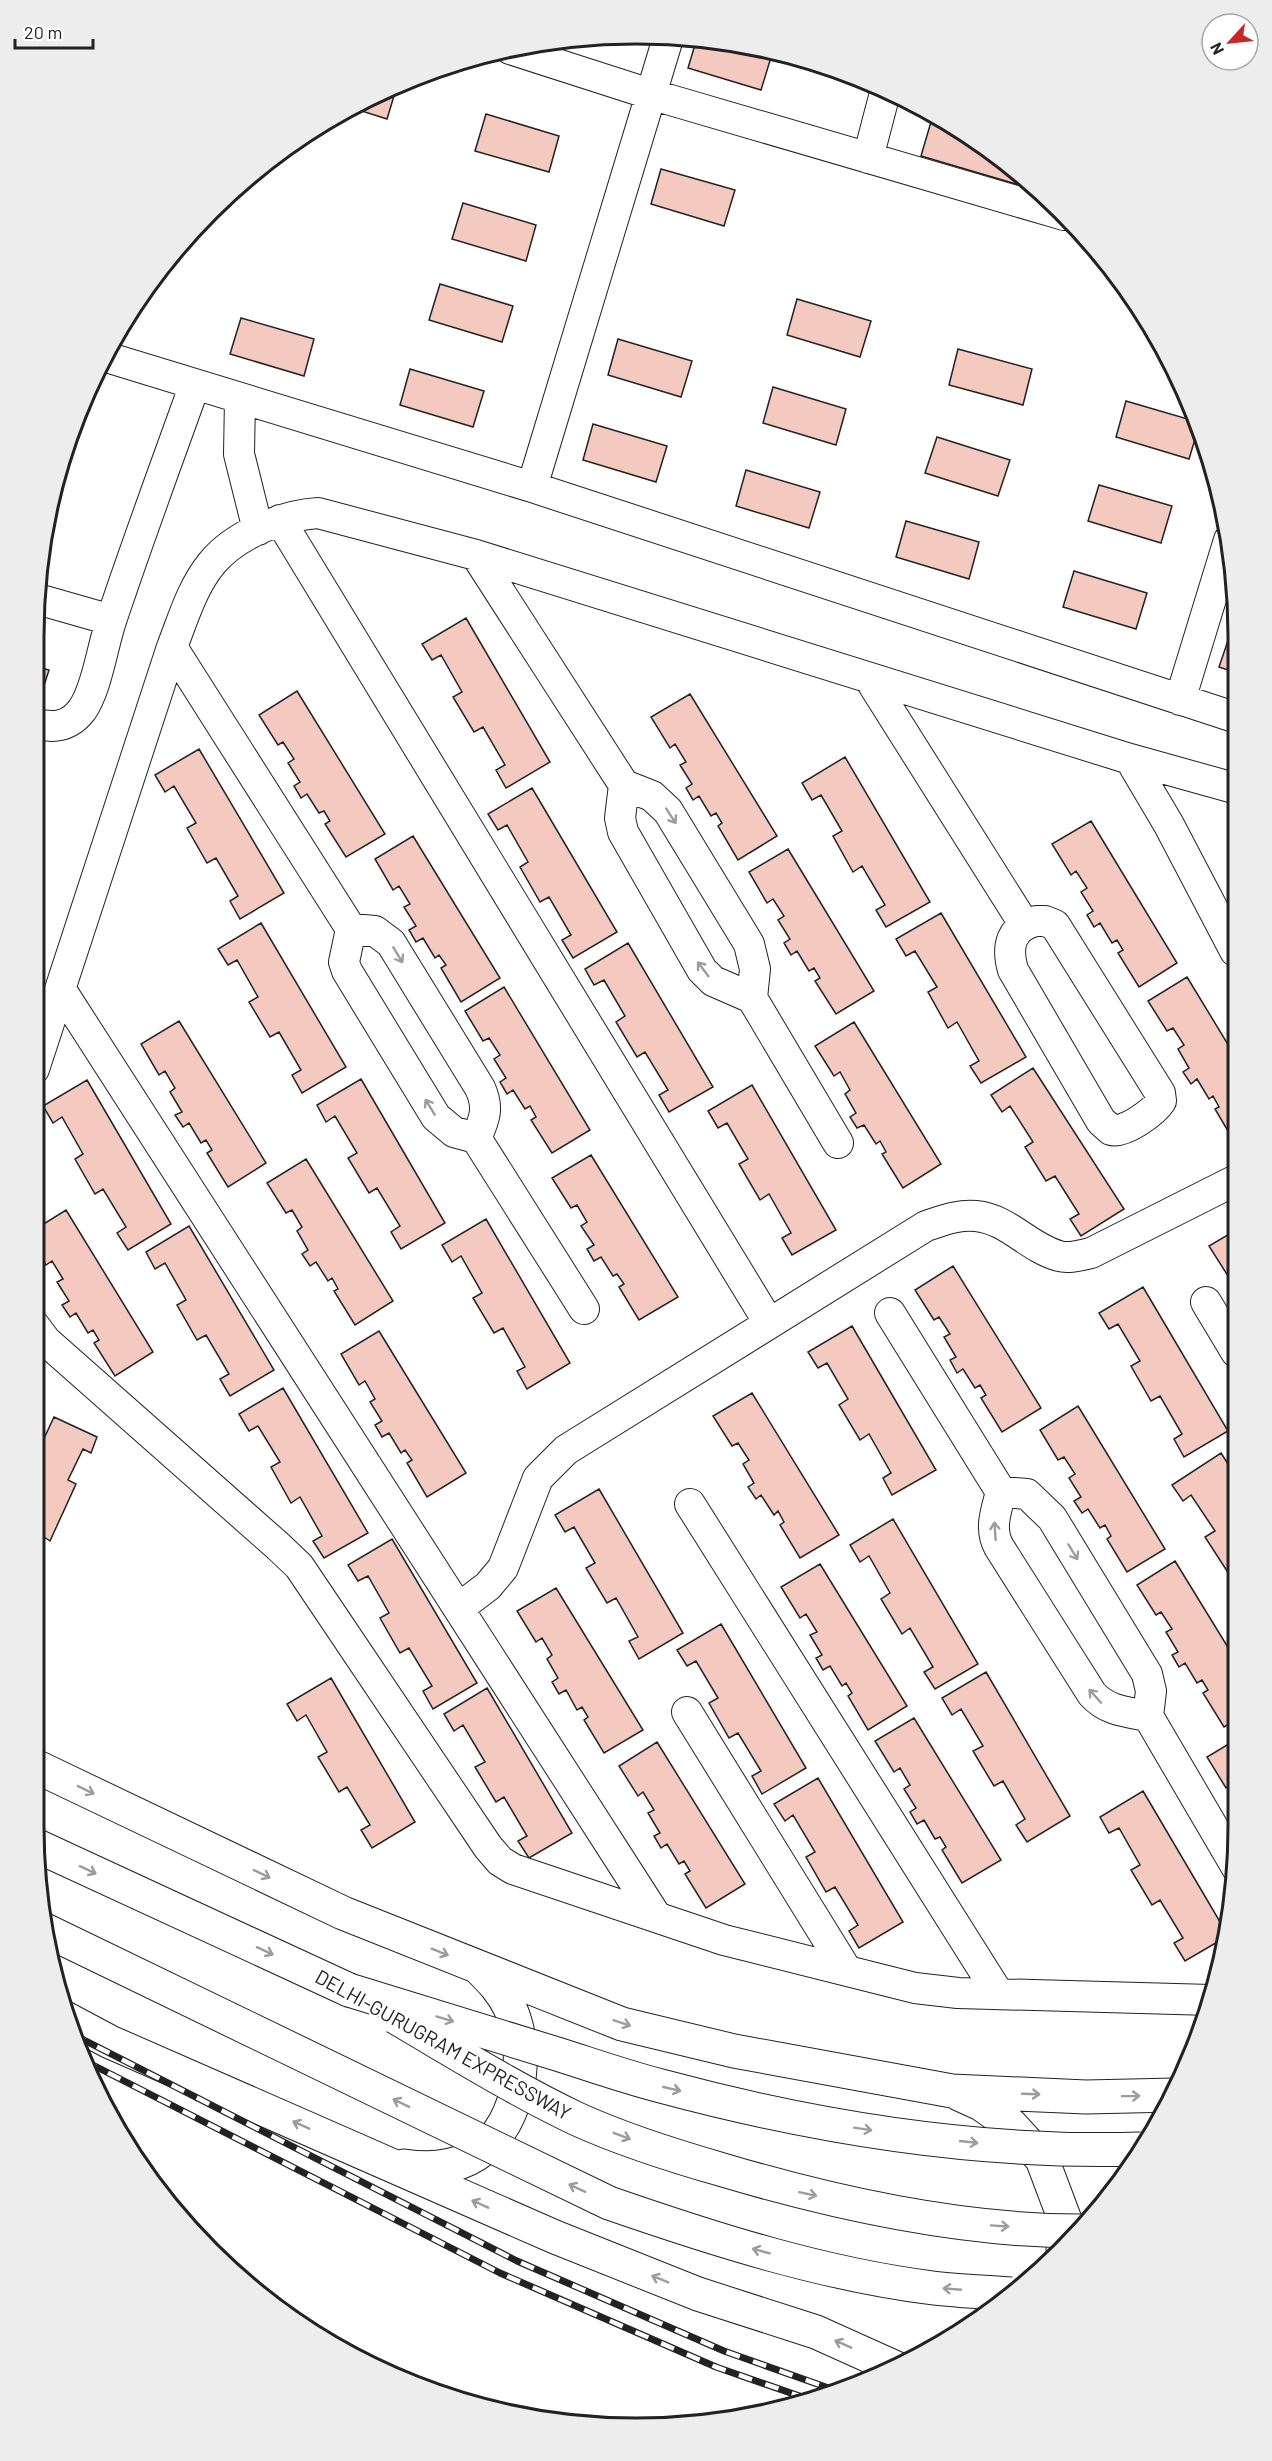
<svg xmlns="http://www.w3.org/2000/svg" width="1272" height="2461" font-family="Barlow,sans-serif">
	<rect width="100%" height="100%" fill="#fff"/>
	<path fill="#f3c9c0" stroke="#222" stroke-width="1.5" d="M697,38L744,46L772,54L761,90L688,68Z
		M397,86L387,119L349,107Z
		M486,114L559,136L549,172L475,151Z
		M933,115L1029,179L1026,187L921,156Z
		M661,169L735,190L724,226L651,204Z
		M463,203L536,225L526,261L452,239Z
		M440,284L513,306L502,342L429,320Z
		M797,299L871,321L860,357L787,335Z
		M241,318L314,339L304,376L230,354Z
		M618,339L692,361L681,397L608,375Z
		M958,349L1032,369L1023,405L949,385Z
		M410,369L484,391L473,427L400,405Z
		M773,387L846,409L836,445L763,423Z
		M1126,401L1198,422L1199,426L1189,459L1116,437Z
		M593,424L667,446L656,482L583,460Z
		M937,437L1010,460L998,496L925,473Z
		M746,470L820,492L809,528L736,506Z
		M1099,485L1172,506L1161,543L1088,521Z
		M906,521L979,542L969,579L896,557Z
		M1074,571L1147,593L1136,629L1063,607Z
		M466,618L550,762L506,788L496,770L505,765L483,727L474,732L453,697L462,692L441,655L432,660L422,644Z
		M1234,623V672L1219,667Z
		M34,666L49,670L39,701H34Z
		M297,691L385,834L346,857L325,824L330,821L324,811L319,813L307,794L301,798L294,786L300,782L288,763L294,759L283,742L278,745L259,715Z
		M690,694L777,836L738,860L718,826L722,823L716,813L711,816L699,796L693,800L686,788L692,784L680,765L686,762L675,744L670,748L651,717Z
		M199,749L284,893L240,919L230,901L238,896L216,858L207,863L187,828L196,823L174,786L165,792L155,775Z
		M845,757L930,902L886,927L876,910L885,905L862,866L853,872L833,836L842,831L821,795L812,800L802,783Z
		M532,788L617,932L573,958L562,940L571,935L549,897L540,902L520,867L528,862L507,825L498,830L488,814Z
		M1091,821L1177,963L1139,987L1118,953L1123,950L1117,940L1112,943L1100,923L1094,927L1087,915L1093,911L1081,892L1087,888L1076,871L1071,875L1052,844Z
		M413,836L500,978L461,1002L441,968L446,965L439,955L435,958L423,938L416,942L409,930L416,926L404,907L410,904L399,886L393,890L375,859Z
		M788,849L874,991L836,1014L815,981L820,978L814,968L809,971L797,951L791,955L784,943L790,939L778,920L784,916L773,899L767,903L749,872Z
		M941,913L1026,1057L981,1083L970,1066L979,1061L957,1022L948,1028L928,992L937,987L915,951L906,956L896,939Z
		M261,923L346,1067L302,1093L292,1075L301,1070L279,1032L270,1037L249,1002L258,997L237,960L228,965L218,949Z
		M628,943L713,1087L669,1112L659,1095L668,1090L645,1052L637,1057L616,1022L625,1016L604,980L594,985L585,969Z
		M1187,977L1235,1056V1143L1215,1109L1219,1107L1213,1096L1209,1099L1197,1079L1191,1084L1183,1072L1189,1068L1178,1049L1184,1045L1173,1028L1167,1031L1148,1001Z
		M504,987L590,1130L552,1153L531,1120L536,1117L530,1106L525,1109L513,1090L507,1094L500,1082L506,1078L494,1059L500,1055L489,1038L483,1041L465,1011Z
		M179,1021L266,1163L228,1187L207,1153L212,1150L206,1140L201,1143L189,1123L183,1127L175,1115L182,1112L170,1092L175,1088L165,1071L159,1075L141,1044Z
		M854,1022L941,1164L903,1188L882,1154L886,1152L880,1141L876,1144L864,1125L857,1128L850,1117L856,1113L845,1094L850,1090L840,1072L834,1076L815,1046Z
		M1033,1068L1124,1209L1081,1236L1070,1219L1079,1214L1055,1176L1046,1181L1025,1147L1033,1142L1010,1106L1002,1112L991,1095Z
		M361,1079L445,1223L401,1249L391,1232L400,1226L377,1188L369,1193L348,1158L357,1153L335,1116L326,1122L317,1105Z
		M87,1080L171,1224L128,1250L117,1233L126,1227L103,1189L95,1194L75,1159L83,1154L62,1117L53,1123L43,1106Z
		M752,1085L836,1230L792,1255L782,1238L791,1233L769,1194L760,1200L739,1164L748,1159L727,1123L718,1128L708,1111Z
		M591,1155L678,1297L639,1320L619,1287L624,1284L617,1274L613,1276L601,1257L594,1261L587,1249L594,1245L581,1226L587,1222L577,1205L571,1208L552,1178Z
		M306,1159L393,1301L355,1325L334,1291L338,1289L332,1278L328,1281L316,1262L310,1266L302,1254L308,1250L297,1231L302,1227L292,1210L286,1213L267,1183Z
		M66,1210L153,1352L115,1376L94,1343L99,1340L93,1330L88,1333L76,1313L70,1317L62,1305L69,1301L57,1282L63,1279L52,1261L46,1265L34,1244V1230Z
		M486,1219L570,1363L527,1389L517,1371L525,1367L503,1328L494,1333L473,1298L482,1293L461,1256L452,1262L442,1245Z
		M189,1226L274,1370L230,1396L220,1379L229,1374L206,1335L197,1340L177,1305L186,1300L165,1263L155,1269L146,1252Z
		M1236,1230V1276L1234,1272L1228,1276L1209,1246Z
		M953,1266L1041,1408L1002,1432L981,1398L986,1395L980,1385L975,1388L963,1369L957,1373L950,1360L956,1357L944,1337L950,1334L939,1317L934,1320L915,1290Z
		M1143,1287L1228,1431L1184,1457L1174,1439L1182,1434L1160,1396L1151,1401L1131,1366L1140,1361L1118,1324L1109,1329L1099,1313Z
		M852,1326L936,1470L892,1495L883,1478L891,1473L869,1434L860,1440L839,1405L848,1399L827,1363L818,1368L808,1352Z
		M379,1331L466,1473L427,1497L407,1463L412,1460L405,1450L401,1453L389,1433L382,1437L375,1425L382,1421L370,1402L375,1399L365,1381L359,1385L341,1354Z
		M283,1388L368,1533L324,1558L313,1541L322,1536L300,1497L291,1503L271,1467L280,1462L258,1426L249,1431L239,1414Z
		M752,1393L839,1535L800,1558L780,1525L784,1522L778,1511L774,1515L761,1495L756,1499L748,1487L754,1483L743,1464L749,1460L738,1443L732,1446L713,1416Z
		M1078,1406L1165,1549L1127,1572L1107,1539L1111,1536L1105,1525L1100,1528L1088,1509L1082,1513L1074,1501L1081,1497L1069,1478L1075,1474L1064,1457L1058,1460L1040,1430Z
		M54,1417L97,1437L91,1453L83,1449L68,1480L76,1484L50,1541L44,1537L33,1561V1462Z
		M1221,1453L1237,1478V1566L1227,1571L1205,1537L1215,1531L1191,1495L1183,1501L1172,1485Z
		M599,1489L683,1633L639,1659L629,1641L638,1637L616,1598L607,1603L586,1568L595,1563L574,1527L565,1532L555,1515Z
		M893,1519L978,1664L935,1689L924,1672L933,1667L910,1628L902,1634L881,1599L890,1593L869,1556L860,1562L850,1545Z
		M392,1539L477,1683L433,1709L423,1691L432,1686L409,1648L400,1653L380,1618L389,1613L368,1576L358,1581L348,1565Z
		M1175,1561L1237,1662V1719L1224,1727L1203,1693L1208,1690L1202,1680L1197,1683L1185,1663L1179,1667L1172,1655L1178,1652L1166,1632L1172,1629L1161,1612L1156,1615L1137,1585Z
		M820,1564L907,1706L868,1730L848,1696L852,1693L846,1683L842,1686L830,1666L823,1670L816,1658L822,1655L810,1635L817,1632L806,1614L800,1618L781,1587Z
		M556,1588L643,1730L604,1753L584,1720L588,1717L582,1707L577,1710L566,1690L559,1694L552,1682L558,1678L547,1659L552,1655L542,1638L536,1642L517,1611Z
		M721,1624L806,1768L762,1794L752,1776L761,1771L738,1733L729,1738L709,1703L718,1698L696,1661L687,1666L677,1650Z
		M986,1672L1070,1816L1027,1842L1016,1825L1025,1819L1003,1781L994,1786L973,1751L983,1746L961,1709L952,1715L942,1698Z
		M331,1678L415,1822L372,1848L361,1830L370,1825L347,1787L339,1792L318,1757L327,1752L306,1715L297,1721L287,1704Z
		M487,1688L572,1833L529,1858L518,1841L527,1836L504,1797L496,1802L475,1767L485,1762L463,1725L454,1731L444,1714Z
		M914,1718L1001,1860L962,1883L942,1850L946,1847L940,1837L935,1839L924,1820L917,1824L910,1812L916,1808L904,1789L910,1785L900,1768L894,1772L875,1741Z
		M1237,1739L1238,1794L1232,1784L1226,1788L1207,1757Z
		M657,1742L745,1884L706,1908L685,1874L690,1871L684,1861L679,1864L667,1844L661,1848L654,1836L660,1833L648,1813L654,1810L643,1792L638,1796L619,1766Z
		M818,1778L903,1922L859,1948L849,1931L858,1925L835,1887L826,1892L806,1857L815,1852L793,1815L785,1821L774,1804Z
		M1143,1791L1226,1932V1937L1185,1961L1174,1943L1183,1938L1160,1900L1152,1905L1131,1870L1140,1865L1119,1828L1109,1833L1100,1817Z"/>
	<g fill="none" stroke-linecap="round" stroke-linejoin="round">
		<defs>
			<path id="minor" d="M510,49L650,94L1064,215
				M868,158L886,89
				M103,356L532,487L1234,717
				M240,399L239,454L258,530
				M532,487L669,35
				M280,520L769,1323
				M476,555L624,785L652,796L668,811L749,944L755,969L752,998L838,1143
				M34,598L111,620
				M172,647L351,929L344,962L347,971L436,1117L454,1132L476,1138L584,1309
				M869,678L1024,924
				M1180,700L1229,540
				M34,723C54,729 69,727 82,710C97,689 103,643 112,618C138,540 167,462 195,384
				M1130,759L1169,825L1235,951
				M624,785L620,818L623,832L702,970L713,981L752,998
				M1036,921H1045L1055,925L1160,1093L1161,1101C1154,1112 1124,1134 1111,1130L1101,1121L1013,970C1006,946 1011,927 1036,921Z
				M351,929L375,931L391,943L480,1088C489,1107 485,1119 476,1138
				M61,990L656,1916
				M34,1069L172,647C183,619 192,587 212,563C235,535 283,515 318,513L476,555L1130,759L1234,788
				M1206,1302L1236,1352
				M890,1313L1001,1492C996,1511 989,1529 999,1547L1092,1694C1107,1711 1127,1712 1148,1716
				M34,1325L46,1341L279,1547L299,1566L488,1847L500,1861L513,1869L724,1940L915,1988L958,1993L1211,2000
				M1001,1492L1027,1494L1052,1518L1147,1674L1151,1691L1148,1716L1237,1868
				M690,1504L998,1993
				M459,1608L488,1586L503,1568L538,1478L566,1450L926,1226C942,1221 959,1214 976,1216C1008,1219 1029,1248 1059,1256C1069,1259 1081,1255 1091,1253L1236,1180
				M687,1712L847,1971"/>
			<path id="major" d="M33,1765L343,1913L622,2024L734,2051L952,2091L1086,2097L1175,2095
				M65,2018L110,2042L555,2237L698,2294L816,2332L896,2368
				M959,2094L981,2104L1011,2125L1042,2159L1065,2220L1063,2250
				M404,2166C425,2169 448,2169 468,2159C519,2134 532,2056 510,2008C502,1991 491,1980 479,1968"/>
			<path id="highway" d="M35,1845L349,1990"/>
		</defs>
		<use href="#minor" stroke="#222" stroke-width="32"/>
		<use href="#major" stroke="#222" stroke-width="35"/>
		<use href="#highway" stroke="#222" stroke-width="35"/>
		<use href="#minor" stroke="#fff" stroke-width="30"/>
		<use href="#major" stroke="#fff" stroke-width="33"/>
		<use href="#highway" stroke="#fff" stroke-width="33"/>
		<defs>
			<path id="rail" d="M72,2034L517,2261L724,2351L837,2391
				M83,2060L500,2273L716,2367L811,2400"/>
		</defs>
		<use href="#rail" stroke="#222" stroke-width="7"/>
		<use href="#rail" stroke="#fff" stroke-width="4.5" stroke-dasharray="14" stroke-linecap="butt"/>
		<defs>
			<path id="highway-bridge" d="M43,1929L609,2203C713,2239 822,2274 933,2288C958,2291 985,2292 1011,2294
				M349,1990C419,2011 488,2033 557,2054C592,2065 626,2077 661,2086C817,2128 980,2154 1141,2149
				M395,2017C455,2052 514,2089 577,2119C623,2140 674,2156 723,2170C837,2204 960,2231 1080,2231"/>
		</defs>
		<use href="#highway-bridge" stroke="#222" stroke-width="35" stroke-linecap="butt"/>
		<use href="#highway-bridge" stroke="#fff" stroke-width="33"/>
	</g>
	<defs><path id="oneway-shaft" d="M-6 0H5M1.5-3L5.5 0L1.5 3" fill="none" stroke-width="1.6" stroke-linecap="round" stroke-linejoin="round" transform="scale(1.5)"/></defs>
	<g stroke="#9c9c9c">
		<use href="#oneway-shaft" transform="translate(671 816) rotate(57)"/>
		<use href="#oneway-shaft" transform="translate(398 955) rotate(59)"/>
		<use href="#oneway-shaft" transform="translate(703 969) rotate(-127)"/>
		<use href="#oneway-shaft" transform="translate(430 1107) rotate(-121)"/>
		<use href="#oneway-shaft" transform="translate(995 1531) rotate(-94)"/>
		<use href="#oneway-shaft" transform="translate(1073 1552) rotate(59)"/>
		<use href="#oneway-shaft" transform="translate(1095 1696) rotate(-132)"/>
		<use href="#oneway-shaft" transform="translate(86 1790) rotate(26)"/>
		<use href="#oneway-shaft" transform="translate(88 1870) rotate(25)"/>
		<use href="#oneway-shaft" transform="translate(262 1874) rotate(26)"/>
		<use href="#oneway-shaft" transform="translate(265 1951) rotate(25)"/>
		<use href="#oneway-shaft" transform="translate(440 1952) rotate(22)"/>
		<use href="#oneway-shaft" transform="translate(445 2019) rotate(17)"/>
		<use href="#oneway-shaft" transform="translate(622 2023) rotate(18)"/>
		<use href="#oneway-shaft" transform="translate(672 2089) rotate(13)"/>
		<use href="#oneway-shaft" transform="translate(1031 2094) rotate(2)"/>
		<use href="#oneway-shaft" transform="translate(1131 2096) rotate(-1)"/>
		<use href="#oneway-shaft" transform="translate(401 2103) rotate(-154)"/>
		<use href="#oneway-shaft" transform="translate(301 2125) rotate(-156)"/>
		<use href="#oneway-shaft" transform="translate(863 2129) rotate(9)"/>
		<use href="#oneway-shaft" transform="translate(622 2136) rotate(21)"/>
		<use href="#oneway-shaft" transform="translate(969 2142) rotate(6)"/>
		<use href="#oneway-shaft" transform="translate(577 2188) rotate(-155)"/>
		<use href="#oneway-shaft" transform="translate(808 2194) rotate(12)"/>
		<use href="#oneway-shaft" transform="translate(480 2204) rotate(-156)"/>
		<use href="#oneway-shaft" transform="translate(1000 2226) rotate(4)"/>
		<use href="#oneway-shaft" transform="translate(761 2251) rotate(-165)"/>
		<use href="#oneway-shaft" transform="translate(660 2279) rotate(-158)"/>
		<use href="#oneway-shaft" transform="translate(952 2289) rotate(-175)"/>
		<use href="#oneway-shaft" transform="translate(843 2344) rotate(-156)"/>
	</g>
	<g text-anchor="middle" stroke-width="4.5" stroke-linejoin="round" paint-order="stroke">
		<g font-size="20" fill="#222" stroke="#fff">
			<text transform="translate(443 2045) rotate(29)" y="7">DELHI-GURUGRAM EXPRESSWAY</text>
		</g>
	</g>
	<path d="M0 0H1272V2461H0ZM636 44H636A592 592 0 0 1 1228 636V1826A592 592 0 0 1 636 2418H636A592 592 0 0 1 44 1826V636A592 592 0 0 1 636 44Z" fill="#ededed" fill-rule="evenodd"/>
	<path fill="none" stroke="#222" stroke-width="3" d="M636 44H636A592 592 0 0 1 1228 636V1826A592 592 0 0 1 636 2418H636A592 592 0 0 1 44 1826V636A592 592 0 0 1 636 44Z"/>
	<g transform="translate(1230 42) rotate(243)"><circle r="28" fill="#ffffff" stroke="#a7a7a7" stroke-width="1.5"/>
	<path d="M0-4.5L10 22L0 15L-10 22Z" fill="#c62828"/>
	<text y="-9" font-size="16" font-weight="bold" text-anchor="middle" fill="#222222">N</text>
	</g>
	<path d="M15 39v9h78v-9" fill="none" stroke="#222222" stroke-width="3"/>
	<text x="24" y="39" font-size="18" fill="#222222" stroke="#ffffff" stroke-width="4.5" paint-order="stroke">20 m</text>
</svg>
